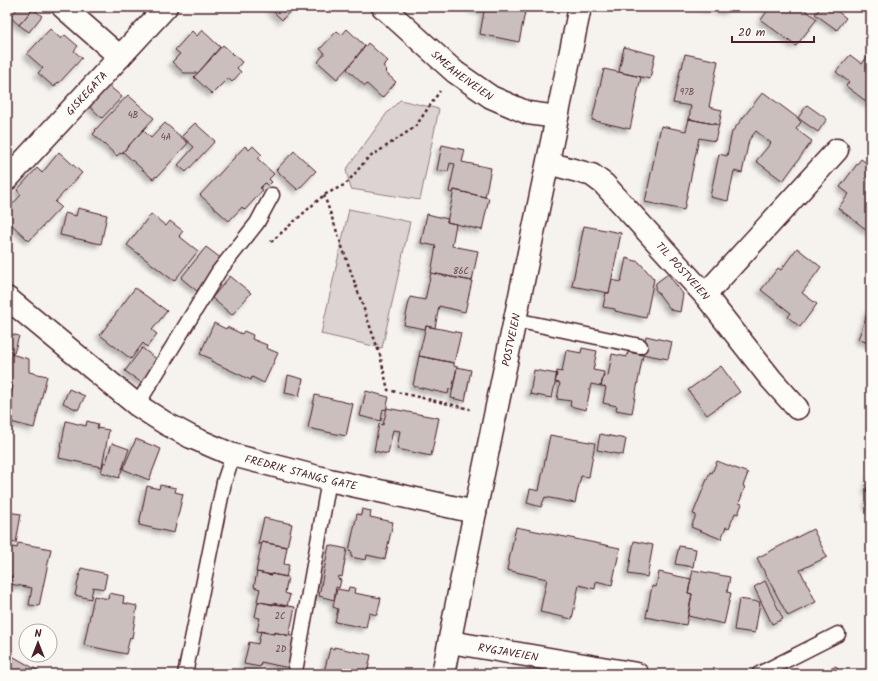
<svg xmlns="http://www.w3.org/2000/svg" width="878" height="681" font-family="Kalam,sans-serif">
	<defs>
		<filter id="shadow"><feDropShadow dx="-3.5" dy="3.5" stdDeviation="2" flood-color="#0004"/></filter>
	</defs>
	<rect width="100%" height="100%" fill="#f6f3ef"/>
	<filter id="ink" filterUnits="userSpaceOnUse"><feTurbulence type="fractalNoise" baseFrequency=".025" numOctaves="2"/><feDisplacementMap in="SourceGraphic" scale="8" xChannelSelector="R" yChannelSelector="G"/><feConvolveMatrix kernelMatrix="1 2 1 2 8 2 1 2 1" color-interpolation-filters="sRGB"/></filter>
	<g filter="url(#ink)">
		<path fill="#dcd4d2" stroke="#937a7e" d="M400,100L439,109L420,200L351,189L346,170L387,113Z
			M349,209L410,222L382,348L321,334Z"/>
		<path fill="#cbbfbe" stroke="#4a1f2b" filter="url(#shadow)" d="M19,7H31L33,9L19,25L10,17Z
			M269,7H294L282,20Z
			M473,7H526L519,42L480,34L484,11L472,9Z
			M702,7H730L729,11Z
			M770,7H801L817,19L796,46L761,20Z
			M821,7H832L846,18L837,30L815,14Z
			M33,9L42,16L29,32L19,25Z
			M50,29L61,39L65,35L78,46L74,51L82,58L59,83L58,82L54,87L38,73L43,68L27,54Z
			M347,29L365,46L356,57H357L337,79L318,62L325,53L320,49L337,31L342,35Z
			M202,30L220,47L198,73H184L172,62L180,54L175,50L192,31L197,36Z
			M368,43L388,61L383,66L387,70L385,72L396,82L382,98L367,84L365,86L347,69Z
			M223,45L242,62L237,68L241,72L232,82L228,78L212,94L194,77L211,59V58Z
			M624,47L655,55L650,79L619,72Z
			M685,54L718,61L709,107L722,110L719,125L689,119L691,106L673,103L681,67L682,68Z
			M850,55L862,64L867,57L871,60V105L846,86L849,82L836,72Z
			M604,69L641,77L630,129L592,120Z
			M108,85L122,97L102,118L89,106Z
			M763,92L799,119V120L801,122L796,129L812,141L783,181L756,161L771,143L756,131L749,140L742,173L734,171L728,201L710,197L719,154L727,156L732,132Z
			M128,95L154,118L121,154L120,153L117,156L93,134L96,131L95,130Z
			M807,105L827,119L818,132L798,118Z
			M689,119L719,125L715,141L699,138L684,210L645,202L661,126L686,131Z
			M7,120L12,124L7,130Z
			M165,123L188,143L157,177L156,176L153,179L123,152L143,130L151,138Z
			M195,123L215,141L186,172L178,165L194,147L182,136Z
			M442,145L465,150L462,162L491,168L485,197L454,190L453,193L449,192L455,164L450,163L448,172L437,170Z
			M245,146L249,150L253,146L262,155L258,159L274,174L269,179L272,182L268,186L265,183L260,188L263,190L245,210L242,207L229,221L200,195Z
			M294,151L316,171L298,190L276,170Z
			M59,152L82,173L55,202L61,207L29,241L7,220V210L21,195L17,190L37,168L42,173Z
			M861,159L871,166V233L838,208L849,194L840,187Z
			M454,190L489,198L482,230L447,222Z
			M78,208L107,215L101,244L60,235L65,213L76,216Z
			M151,214L166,226L170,221L183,231L179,236L198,251L174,281L127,245Z
			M427,214L448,219L447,222L456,224L452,246L478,251L472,281L431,273L436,246L421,243Z
			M584,226L621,233L609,293L572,286Z
			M206,247L222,259L197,291L181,278Z
			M797,248L821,267L802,293L817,304L800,327L788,317L791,313L761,290L778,268L781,270Z
			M626,258L639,262L654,279L646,318L615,311V309L603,307L606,293H609L612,280L621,282Z
			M431,273L472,281L465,312L439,306L435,328L426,326L425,329L404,325L410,297L425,300Z
			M668,274L683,294L680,312L671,310L655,289L656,283Z
			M230,276L251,293L232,315L212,298Z
			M135,288L167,311L152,330L157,334L147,347L143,343L131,359L100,335Z
			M869,309L871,310V344L858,339Z
			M214,323L226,329L227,327L242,334L244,331L253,335L252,339L267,345L266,348L278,353L264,383L252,377L251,380L211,361L212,359L200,354Z
			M426,326L461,333L454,363L419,356Z
			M7,333L19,336L14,353L7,351Z
			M646,336L672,342L668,359L642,354Z
			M142,348L158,360L142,383L125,371Z
			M582,348L597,351L593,370L604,372L601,386L591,384L586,410L570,406L571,401L557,399L560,383L555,382L557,371L562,372L566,350L581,353Z
			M628,352L643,355L632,413L616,410L617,406L603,403L606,387L601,386L604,375L608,376L612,354L627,357Z
			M7,353L29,359V372L47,376L34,428L7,421V410L13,386L7,384Z
			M419,356L454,363V366L457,367L452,390L449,389L448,394L413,386Z
			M721,366L740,392L707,415L688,390Z
			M457,367L471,370L465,401L451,398Z
			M534,370L557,374L552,398L530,394Z
			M288,375L303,379L299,396L285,393Z
			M69,389L85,396L78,410L63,403Z
			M366,391L389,397L386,410L383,409L381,421L360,416Z
			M315,395L353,404L346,436L308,428Z
			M387,408L439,418L431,456L397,449L400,431L393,430L388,454L374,451L379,424L383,425Z
			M66,421L86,426L87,421L98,424L97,428L109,430L102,467L59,458Z
			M600,434L626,439L623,455L597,450Z
			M550,435L595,443L589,477L581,476L575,503L545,497L541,507L527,503L530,489L539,491Z
			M136,439L161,449L149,480L123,469Z
			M112,443L129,449L119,478L101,472L104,462L106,463Z
			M717,461L748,473L743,486L745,487L739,503L742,504L738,514L735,513L729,528L726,527L721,539L691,527L696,515L693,514L710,472L712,473Z
			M871,476V492L866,491Z
			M160,485L176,488L175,492L183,494L174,533L139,525L147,486L159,489Z
			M871,493V508L867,505Z
			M362,509L371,511L370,517L393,522L385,559L367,555L366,560L351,557L352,552L349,551L357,514L361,515Z
			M7,512L21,514L16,543L7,541Z
			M264,518L292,524L287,547L262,542V544H258Z
			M516,527L620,548L612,585L596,581L595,589L579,585L572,619L540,612L547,579L507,570Z
			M813,529L827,557L800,570L816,602L788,616L757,558Z
			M634,541L653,545L647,577L628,574Z
			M262,542L287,547L284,564L289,565L286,577L272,574V575L256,572Z
			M18,543L51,549L39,606L29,605L32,588L10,584L12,576L7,575V546L17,548Z
			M329,545L347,549L342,577L339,576L338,579L341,580L339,588L336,587L334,600L319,596Z
			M679,546L696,549L693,567L675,564Z
			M81,568L107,574L104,589L93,587L91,599L75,595Z
			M693,570L730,577L727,592L731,593L724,624L688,616L692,594L688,593Z
			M257,572L272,575V574L288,577L285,593L290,595L287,606L273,603V605L257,601L260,589L254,587Z
			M659,572L691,579L688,593L692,594L686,625L646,617L652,586L656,587Z
			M765,581L783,619L772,624L754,587Z
			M349,587L355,588L354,593L381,598L377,615L369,613L366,628L335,622L338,609L333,607L337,589L348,591Z
			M109,593L124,596L123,603L137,606L132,638L130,637L126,654L84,645L94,596L108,599Z
			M739,599L760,602L755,633L734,630Z
			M258,602L295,607L289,636L274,632V634L257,631L260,618L255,617Z
			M261,631L274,634V632L296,637L289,668L261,662L260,667L244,664L249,642L258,644Z
			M334,647L371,655L367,674H323L324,668H325L330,648L334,649Z
			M7,653L44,674H7Z
			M836,666L840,674H821Z"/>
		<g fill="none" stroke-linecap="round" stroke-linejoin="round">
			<defs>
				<path id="lane" d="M515,320L640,346
					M137,405L219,271L257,223L272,195
					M296,666L329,480
					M185,674L224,482L233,455
					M759,674L838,634"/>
				<g id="street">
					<path d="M63,7L120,57"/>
					<path id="s1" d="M383,7L455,72L491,97L528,113L557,117"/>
					<path id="s2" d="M548,163L592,175L604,184L705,295L771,379L797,408"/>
					<path id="s3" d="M7,179L166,7"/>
					<path d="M705,295L837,150"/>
					<path id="s4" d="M7,298L137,405L165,423L191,437L233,455L329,480L475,512"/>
					<path id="s5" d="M450,642L637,674"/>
				</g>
				<g id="secondary">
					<path id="s6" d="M443,674L475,512L580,7"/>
				</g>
			</defs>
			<use href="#lane" stroke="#4a1f2b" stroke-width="17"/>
			<use href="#street" stroke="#4a1f2b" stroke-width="25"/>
			<use href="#secondary" stroke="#4a1f2b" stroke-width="25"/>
			<path stroke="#4a1f2b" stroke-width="2.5" stroke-dasharray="3 3" stroke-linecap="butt" d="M324,195L380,355L388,390L470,409
				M271,242L324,195L346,184L367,159L415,127L440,91"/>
			<use href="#lane" stroke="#fdfcf7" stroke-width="14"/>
			<use href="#street" stroke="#fdfcf7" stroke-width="22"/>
			<use href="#secondary" stroke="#fdfcf7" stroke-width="22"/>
		</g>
	</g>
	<g text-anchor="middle" stroke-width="3" stroke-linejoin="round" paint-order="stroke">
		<g font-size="9" fill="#6a4750">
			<text x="687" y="95">97B</text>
			<text x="133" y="118">4B</text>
			<text x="166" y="140">4A</text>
			<text x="461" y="274">86C</text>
			<text x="280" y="619">2C</text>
			<text x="281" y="652">2D</text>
		</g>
		<g font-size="11" fill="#4a1f2b" stroke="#fdfcf7">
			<text dy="4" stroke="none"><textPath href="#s1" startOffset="105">SMEAHEIVEIEN</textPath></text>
			<text dy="4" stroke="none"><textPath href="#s3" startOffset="117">GISKEGATA</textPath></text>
			<text dy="4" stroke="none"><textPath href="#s2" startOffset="178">TIL POSTVEIEN</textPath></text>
			<text dy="4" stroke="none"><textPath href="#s6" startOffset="341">POSTVEIEN</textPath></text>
			<text dy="4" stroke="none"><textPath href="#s4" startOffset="347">FREDRIK STANGS GATE</textPath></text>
			<text dy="4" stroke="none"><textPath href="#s5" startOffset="59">RYGJAVEIEN</textPath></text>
		</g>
	</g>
	<rect width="878" height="681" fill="none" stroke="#fdfcf7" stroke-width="24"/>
	<rect x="12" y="12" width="854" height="657" fill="none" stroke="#4a1f2b" stroke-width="1.5" filter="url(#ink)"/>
	<g transform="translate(38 643)"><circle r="19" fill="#fdfcf7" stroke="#b5a4a5"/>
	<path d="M0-3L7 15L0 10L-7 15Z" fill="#4a1f2b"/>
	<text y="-6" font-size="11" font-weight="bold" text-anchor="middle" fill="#4a1f2b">N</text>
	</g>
	<path d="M732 36v6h82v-6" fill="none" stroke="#4a1f2b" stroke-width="2"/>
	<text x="738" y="36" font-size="12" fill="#4a1f2b" stroke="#fdfcf7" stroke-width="3" paint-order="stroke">20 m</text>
</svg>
